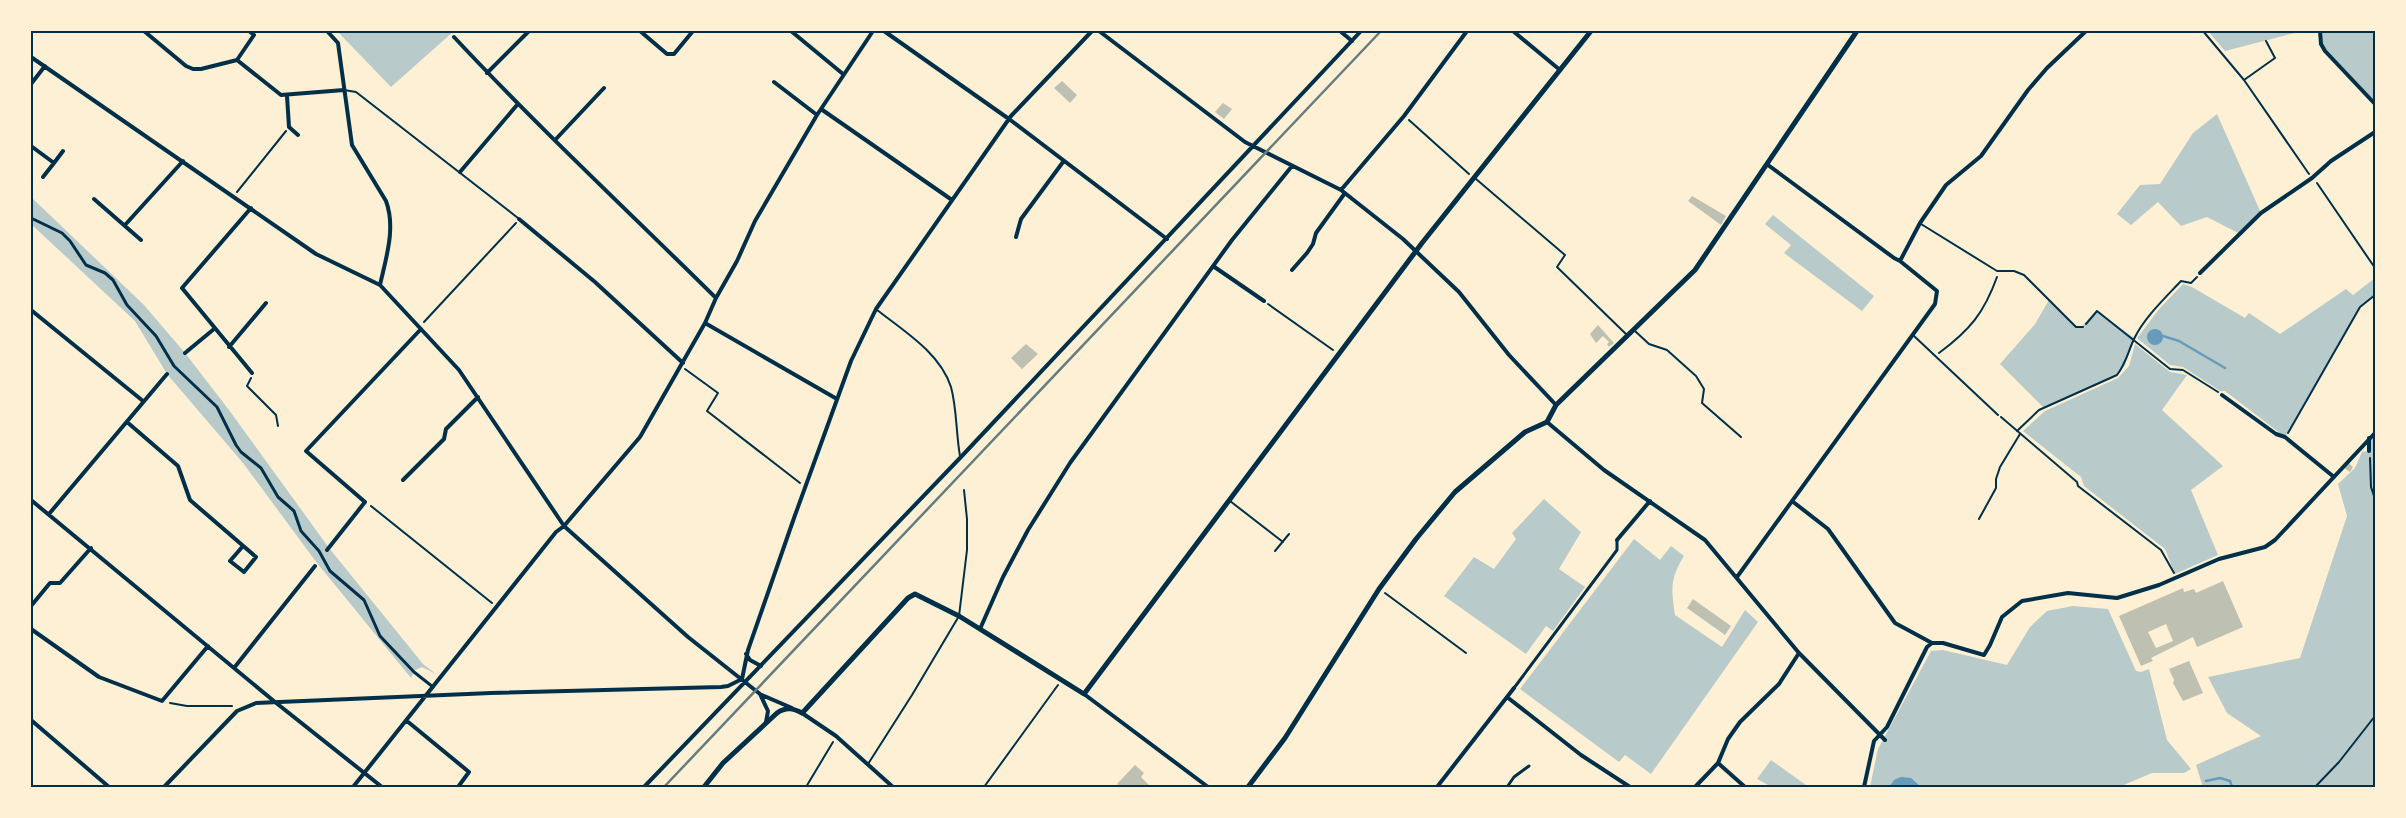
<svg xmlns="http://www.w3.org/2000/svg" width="2406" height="818" font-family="Merriweather,serif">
	<rect width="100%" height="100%" fill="#fdf0d5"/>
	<path fill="#b9caca" d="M337,31H454L391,87Z
		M2208,31H2303L2225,51Z
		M2320,31H2375V104L2325,51Z
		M2217,114L2261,213L2238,233L2207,217L2181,226L2158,202L2131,225L2117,214L2140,185L2160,184L2193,133Z
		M31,197L144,305L185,353L229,410L329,548L423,664L436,674L422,667L415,670L411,678L317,563L243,463L167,374L135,321L31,224Z
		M1773,215L1874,296L1862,311L1784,253L1791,245L1765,224Z
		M2375,278V295L2360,307L2285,437L2225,391H2220L2183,367L2170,365L2137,338L2160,308L2183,284L2192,287L2245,318L2249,313L2280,334L2346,289L2353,295Z
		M2049,300L2076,327H2081L2097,311L2134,338L2125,365L2117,375L2044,408L2000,364L2035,324Z
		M2135,344L2170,372L2187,375L2162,410L2223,466L2191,490L2218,555L2175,574L2165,549L2084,486L2081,477L2023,431L2045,411L2118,378L2129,366Z
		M2375,433V787H2203L2196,765L2261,736L2227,713L2208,677L2300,658L2347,516L2338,484L2355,468L2362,452L2369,451V438Z
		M1544,499L1581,532L1559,569L1585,587L1553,631L1546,626L1526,654L1444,596L1474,557L1494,569L1516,539L1512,533Z
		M1634,539L1660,560L1671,546L1684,556C1670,579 1671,588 1675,615L1722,647L1745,610L1758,622L1651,774L1625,755L1619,762L1520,689Z
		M2073,606L2108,609L2136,671L2141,672L2149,669L2167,740L2191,769L2184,773H2152L2119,787H1870L1878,749L1931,651L1943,650L2007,665L2030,627L2047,611Z
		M1771,760L1806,785L1805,787H1772L1757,779Z"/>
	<path fill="#669bbc" d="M2147 337a8 8 0 1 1 16 0a8 8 0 1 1-16 0Z
		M1901,777L1911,778L1921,787H1889L1894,780Z"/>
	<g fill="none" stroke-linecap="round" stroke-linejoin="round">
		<path stroke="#669bbc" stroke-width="2.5" d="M2163,336L2179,341L2225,368
			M2206,781L2220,778L2230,781L2232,787"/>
	</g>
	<path fill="#bec0b2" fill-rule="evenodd" d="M1062,81L1077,95L1070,103L1054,88Z
		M1223,103L1232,109L1224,119L1215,112Z
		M1692,196L1726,216L1721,225L1688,201Z
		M1598,325L1614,343L1609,347L1607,344L1609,342L1603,336L1596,343L1590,334Z
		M1026,344L1038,354L1022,369L1011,358Z
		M2348,463L2353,467L2350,472L2344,468Z
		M2223,581L2243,627L2197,647L2193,637L2151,658L2153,661L2141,666L2119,616L2183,588L2184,592L2194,589L2196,593ZM2166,624L2173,641L2156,648L2148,632Z
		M1693,599L1731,626L1725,635L1687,608Z
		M2189,661L2203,693L2183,701L2173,683L2174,680L2169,669Z
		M1135,765L1144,773L1141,777L1151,787H1120L1117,784Z"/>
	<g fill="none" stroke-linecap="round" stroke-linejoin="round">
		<path stroke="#003049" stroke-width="2" d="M2203,31L2244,80L2309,174
			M2244,80L2275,58L2266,41
			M1409,120L1469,174
			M2317,183L2375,268
			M237,192L286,131
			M1268,304L1333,350
			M424,322L516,223
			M2086,324L2097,311L2170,369L2183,370L2218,392
			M1939,353C1970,330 1984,313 1997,277
			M685,369L718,393L707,411L800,483
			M251,378L247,386L276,415L278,426
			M2001,417L2077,482L2078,486L2161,550L2174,573
			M2017,431L2039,410L2117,375C2126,363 2128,352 2134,339C2144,318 2165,298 2181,281L2191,283L2197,277
			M2288,433L2360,307L2375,295
			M2370,458L2371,487L2375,499
			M371,506L492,603
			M1979,519L1996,488V479L2000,467L2020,434
			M1385,593L1466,653
			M170,703L187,706H232
			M806,787L833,742
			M984,787L1058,685
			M2315,787L2339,762L2375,716"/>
		<path stroke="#003049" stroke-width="2" d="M344,90L356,92L518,218
			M1476,179L1565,255L1557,267L1627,335
			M1921,224L1997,271H2014L2024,275L2076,327H2083
			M877,310C904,331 940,353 951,387C957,409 956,434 960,456
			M1635,331L1649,344L1667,350L1696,376L1704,389L1702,403L1741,437
			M1914,336L1998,415
			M1230,501L1283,542
			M1275,551L1289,534
			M868,764L912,695L959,616L967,550V519L964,490"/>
		<path stroke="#003049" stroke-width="3" d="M31,218L62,233L70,241L86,265L105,273L113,280L127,305L156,336L174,366L217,407L236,445L241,452L261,468L278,497L294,511L301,531L319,551L330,571L364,600L380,636L414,672L433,687
			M1514,688L1617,550V540
			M1507,787L1514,777L1529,766"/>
		<path stroke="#003049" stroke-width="4" d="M144,31L186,66L193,69H201L237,60L281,95L344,90
			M327,31L338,43L352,145L386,201C396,228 386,258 380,285
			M640,31L667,54H674L693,31
			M791,31L843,74
			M884,31L1009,119L1167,239
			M1099,31L1245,142L1341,190L1403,239L1459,292L1509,355L1556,405
			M1340,31L1352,41
			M1513,31L1560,70
			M2320,31L2321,44L2325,51L2375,104
			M454,37C538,127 628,211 716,298L705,323L837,399
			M31,57L316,254L380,285L459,370L564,526L688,637L760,694L768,711L766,722
			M237,60L254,35L249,31
			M487,73L529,31
			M774,82L817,115
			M31,84L45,66
			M287,96L289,127L298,135
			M821,109L952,200
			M556,139L604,88
			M31,146L54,163L63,151
			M460,172L517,105
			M43,177L54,163
			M1341,190L1404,116L1467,31
			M94,199L141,240
			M251,208L182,288L252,373
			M519,219L595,282L683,363
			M125,225L183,161
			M1016,237L1021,219L1063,162
			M1900,261L1920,223L1946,185L1981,156L2028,90L2047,68L2086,31
			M1213,266L1264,301
			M1292,270L1307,253L1313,244L1316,233L1345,193
			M2200,273L2261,213L2312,178L2331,161L2375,132
			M716,298L737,261L755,221L817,115L873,31
			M31,310L143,401
			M229,347L266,303
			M185,353L214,329
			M2222,395L2276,434L2285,437L2334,477
			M127,422L178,466L190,500L256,557L244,572L230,561L243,546
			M1547,422L1604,470L1705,540L1799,653L1885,740
			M2369,438V451
			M403,480L444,439L446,429L478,397
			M31,500L275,702L382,787
			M1792,501L1828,529L1895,623L1932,643H1943L1984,655L1990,645L2002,617L2022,601L2068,593L2117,598L2159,585L2219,559L2265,547L2275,540L2375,433
			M49,514L167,374
			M1617,540L1650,501
			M327,550L365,502L306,451L421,329
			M1737,577L1935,304L1937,291L1900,261L1894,258L1768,165
			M31,606L50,583H60L91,548
			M31,629L99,677L162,701L208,646
			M980,629L1003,577L1028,530L1070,463L1232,240L1292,166
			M746,654L750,660L761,666
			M234,668L315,566
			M742,679L748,650L794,518L851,361L876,309L1011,116L1092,31
			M1084,694L1208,787
			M762,695L792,708
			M1507,697L1581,755L1630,787
			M802,713L836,736L893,787
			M31,720L109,787
			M407,721L469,772L458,787
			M1718,763L1745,787
			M164,787L237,711L256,703L491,693L721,687L728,686L742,679
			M353,787L556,532L564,526L640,437L705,323
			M644,787L960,458L1361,31
			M1437,787L1514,688
			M1695,787L1718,763L1728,739L1740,722L1779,684L1799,653
			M1864,787L1874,741L1887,727L1927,647L1932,643"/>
		<path stroke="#003049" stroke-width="5" d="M704,787L723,763L777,713C786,707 793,708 802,713L805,710L908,598L915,594L959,616L1084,694L1422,243L1591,31
			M1248,787L1285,738L1379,589L1416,539L1455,492L1525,432L1547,422L1556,405L1695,270L1857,31"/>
		<path stroke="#657d81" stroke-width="2.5" d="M664,787L1381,31"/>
	</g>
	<rect width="2406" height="818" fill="none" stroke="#fdf0d5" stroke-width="65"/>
	<rect x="32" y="32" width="2342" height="754" fill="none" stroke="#003049" stroke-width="2"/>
</svg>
